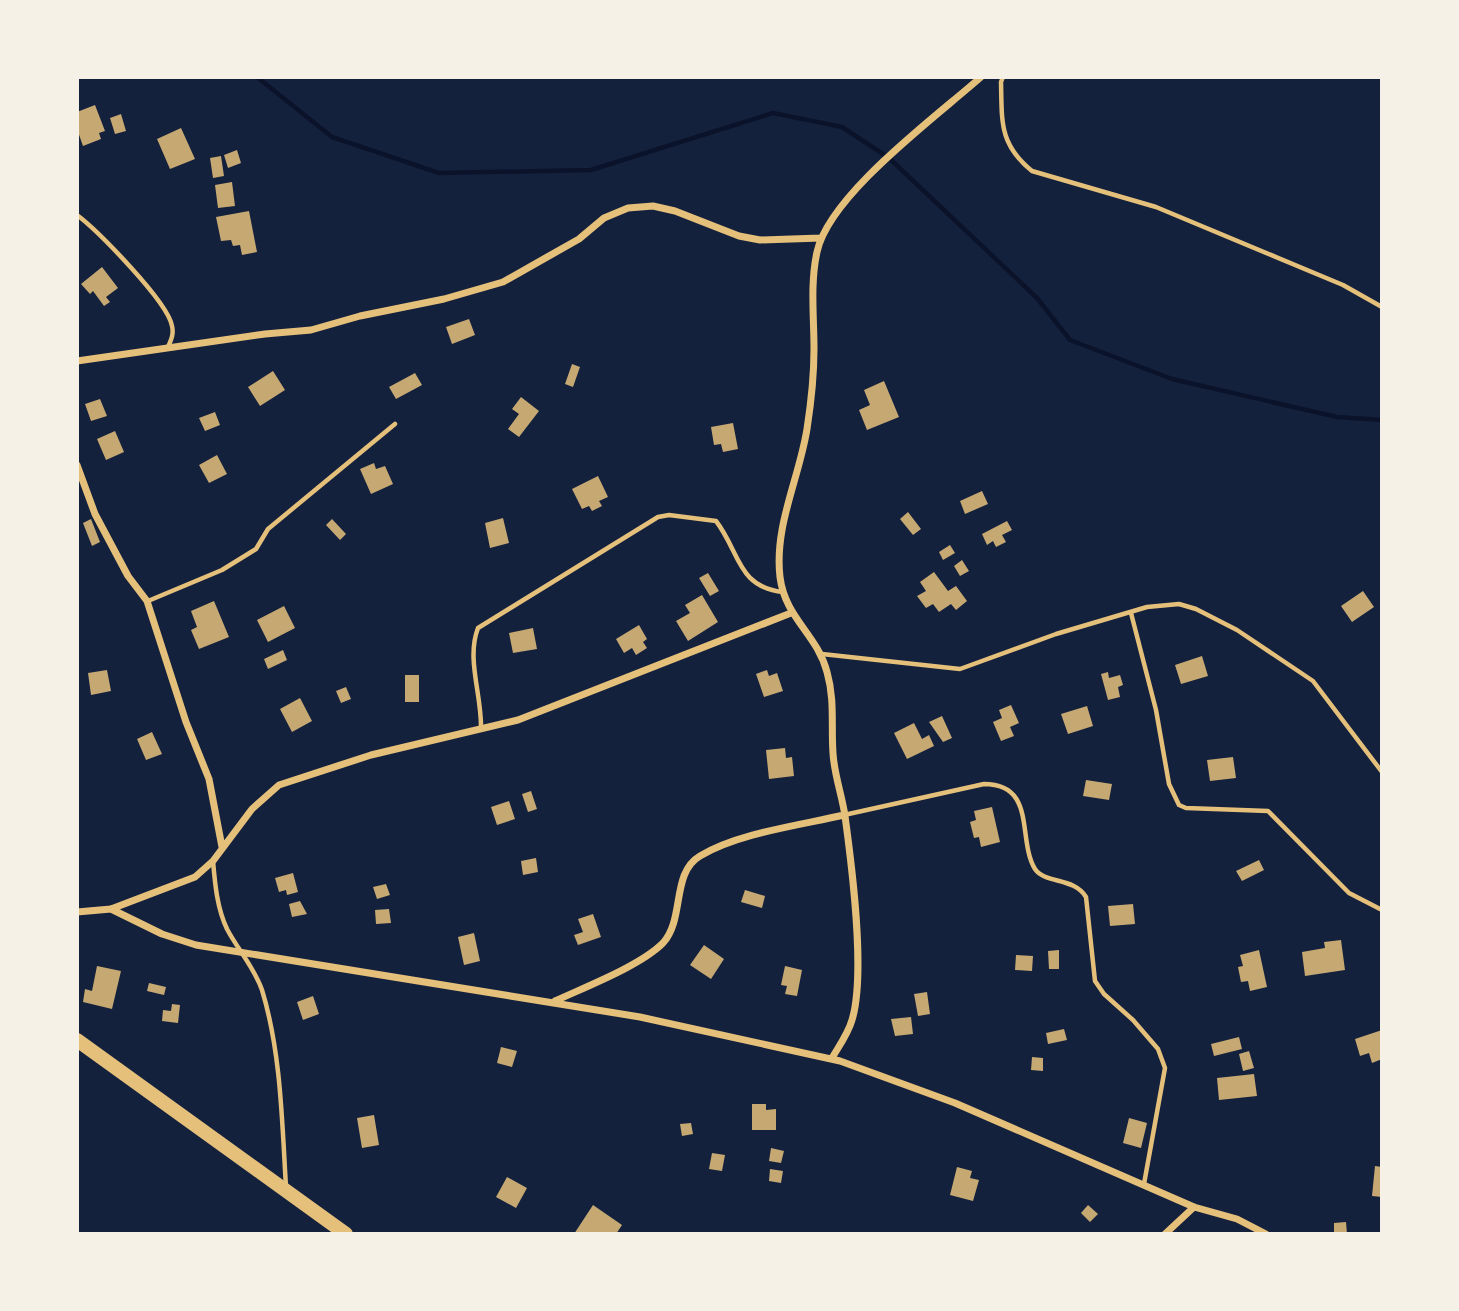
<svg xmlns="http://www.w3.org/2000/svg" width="1459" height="1311" font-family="'Space Grotesk',sans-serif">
	<rect width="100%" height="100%" fill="#14213d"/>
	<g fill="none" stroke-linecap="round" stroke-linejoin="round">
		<path stroke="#0b132b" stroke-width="4.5" d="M257,77L332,137L439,173L591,170L773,113L842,127L889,158L1037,298L1070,340L1172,379L1337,417L1382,420"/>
	</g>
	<path fill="#c6a872" d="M95,105L105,131L99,133L101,139L83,146L77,129V112Z
		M121,114L126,131L115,134L110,118Z
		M181,128L195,159L170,169L157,139Z
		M237,150L241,163L228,168L224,155Z
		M221,156L224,176L213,178L210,158Z
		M232,182L235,206L218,208L215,185Z
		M249,211L257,252L242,255L240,245L233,246L231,240L221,241L216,217Z
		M102,267L118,288L106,297L110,302L104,306L93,291L90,294L81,284Z
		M469,319L475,335L452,344L446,327Z
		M572,364L580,367L573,387L565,384Z
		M273,371L285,390L260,406L248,387Z
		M415,373L422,385L396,399L389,387Z
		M884,381L899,417L867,430L859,410L870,405L864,390Z
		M521,397L539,411L519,437L508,429L519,414L512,409Z
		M100,399L107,416L91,421L85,404Z
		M215,412L220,425L205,431L199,418Z
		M733,423L738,449L723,452L721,444L714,445L711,427Z
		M115,431L124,452L106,460L97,439Z
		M217,455L227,474L209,483L199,465Z
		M374,463L376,469L385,466L393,484L371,494L360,469Z
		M598,476L608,497L599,501L602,506L592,511L589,506L582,509L572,489Z
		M982,491L988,504L965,514L960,501Z
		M908,512L921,529L913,535L900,519Z
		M503,518L509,543L490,548L485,523Z
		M91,519L100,542L92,546L83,523Z
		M332,519L346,534L340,540L326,525Z
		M1007,521L1012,530L1002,535L1006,542L996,547L993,541L987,545L982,534Z
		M950,545L955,553L943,560L939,552Z
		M962,560L969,571L960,576L954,566Z
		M934,572L948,591L956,586L967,601L956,610L951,604L939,612L933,604L926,608L917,596L926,591L920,582Z
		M708,573L719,591L710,596L699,578Z
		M1363,591L1374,607L1352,622L1341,606Z
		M702,595L718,622L688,641L676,621L690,613L685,605Z
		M214,601L229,637L199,649L191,630L197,627L191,611Z
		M284,606L295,628L268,642L257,620Z
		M639,625L647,639L643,642L647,648L636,655L632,648L624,653L616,639Z
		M533,628L537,649L513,653L509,633Z
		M283,650L287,660L268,669L264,659Z
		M1202,656L1208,676L1181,684L1175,665Z
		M107,670L111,691L91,695L88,673Z
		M767,670L769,676L777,673L783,691L764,697L756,674Z
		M1108,672L1109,678L1120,675L1123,685L1118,687L1120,697L1108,700L1101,674Z
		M405,675H419V702H405Z
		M346,687L351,699L341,703L336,691Z
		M300,698L312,721L292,732L280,709Z
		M1011,705L1019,723L1010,727L1014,736L1001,741L993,722L1002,718L999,710Z
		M1087,706L1093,726L1068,734L1061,714Z
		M942,716L952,738L943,742L929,722Z
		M914,723L922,739L929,735L934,746L907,759L894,733Z
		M152,732L162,754L146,760L137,739Z
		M785,748L786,758L792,757L794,776L769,779L766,750Z
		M1233,757L1236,778L1210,781L1207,760Z
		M1086,780L1112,784L1109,800L1083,796Z
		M531,791L537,809L528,812L522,794Z
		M509,801L515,819L497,825L491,807Z
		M992,807L1000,842L981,847L979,837L974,838L970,822L976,820L974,811Z
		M536,858L538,872L523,875L521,861Z
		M1259,860L1264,870L1242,881L1236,871Z
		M293,873L298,892L287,895L286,890L279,892L275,878Z
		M386,884L390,895L377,899L373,887Z
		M745,890L765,896L762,908L741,902Z
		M300,901L307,914L292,917L289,904Z
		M1133,904L1135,924L1110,926L1108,906Z
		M389,909L391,923L376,924L375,910Z
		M593,914L601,937L578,945L574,935L583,932L578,919Z
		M474,933L480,961L464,965L458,937Z
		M1341,940L1345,970L1305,976L1302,952L1325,948L1324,942Z
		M704,945L724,959L711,979L690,965Z
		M1059,950V969H1049L1048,951Z
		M1259,950L1267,987L1250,991L1248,981L1241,982L1238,967L1243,966L1240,955Z
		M1016,955L1033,956L1032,971L1015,970Z
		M97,966L121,971L112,1009L83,1002L85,989L92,991Z
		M785,966L802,970L797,996L785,994L787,986L781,985Z
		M149,983L166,987L164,995L147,991Z
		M927,992L930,1014L918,1016L914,994Z
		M313,996L319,1014L303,1020L297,1002Z
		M172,1004L180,1005L178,1023L162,1021L163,1010L171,1011Z
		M911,1017L913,1034L895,1036L891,1019Z
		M1064,1029L1067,1040L1048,1044L1046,1033Z
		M1382,1030V1059L1372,1063L1369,1053L1360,1056L1355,1039Z
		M1239,1037L1242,1049L1214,1056L1211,1044Z
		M501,1047L517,1051L512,1067L497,1063Z
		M1249,1051L1254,1068L1243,1071L1239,1054Z
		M1032,1057L1043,1058V1071L1031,1070Z
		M1254,1074L1257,1096L1219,1100L1217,1078Z
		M752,1104H766V1110L776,1109V1130H752Z
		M374,1115L379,1145L362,1148L357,1118Z
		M1129,1118L1147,1123L1141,1148L1123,1143Z
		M691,1123L693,1134L682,1136L680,1124Z
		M771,1148L784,1151L781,1163L769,1161Z
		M712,1153L725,1155L722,1171L709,1169Z
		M1375,1166L1382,1167V1197L1372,1196Z
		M957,1167L972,1171L970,1178L979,1180L973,1201L950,1195Z
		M770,1169L783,1171L781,1183L769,1181Z
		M507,1177L527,1188L516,1208L496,1197Z
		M593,1205L622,1225L616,1234H574Z
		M1088,1205L1098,1214L1090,1222L1081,1213Z
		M1346,1222L1347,1234H1334V1223Z"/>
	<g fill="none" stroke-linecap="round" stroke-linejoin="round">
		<path stroke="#e5c07b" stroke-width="4.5" d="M1003,77L1001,82C1002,122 999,144 1032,171L1156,207L1343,285L1382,307
			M77,215C98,231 168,302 172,326C174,334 171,340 168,347
			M148,601L222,570L256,549L268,529L395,424
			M1131,613L1156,710L1169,784L1179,805L1186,808L1268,811L1349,893L1382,910
			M822,654L960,669L1056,634L1147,607L1179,604L1196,609L1237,630L1313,681L1382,772
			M481,729C482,695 466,659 478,628L658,517L669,515L716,521C740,552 737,587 783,592
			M844,815L984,784C1037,784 1017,840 1035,869C1045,884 1074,877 1086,897L1095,981L1104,994L1133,1020L1158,1049L1165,1068L1144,1184
			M213,861C215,884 217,908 227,929C238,950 254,967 262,990C281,1052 282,1122 286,1187"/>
		<path stroke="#e5c07b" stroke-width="7" d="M77,361L265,334L311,330L360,316L444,299L503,282L579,239L604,218L628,208L653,206L675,211L739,236L760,240L821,238
			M77,465L95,514L128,576L147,601L186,722L209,779L222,847
			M111,909L162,934L196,945L640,1017L840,1061L955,1103L1194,1207L1237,1219L1266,1234
			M77,912L111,909L195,877L213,861L252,809L279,785L371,755L518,720L791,613
			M555,1001C585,987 640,966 663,943C685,919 671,873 700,856C738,833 801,825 844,815
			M832,1058C839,1046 848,1034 852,1020C866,974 852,867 845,816C842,795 834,774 833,753C831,725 835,700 827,672C817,634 785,618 780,577C774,526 799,479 807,429C811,403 814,375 814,349C814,316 810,284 817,252C829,195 937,116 981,77
			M1165,1234L1194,1207"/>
		<path stroke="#e5c07b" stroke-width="14" d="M77,1040L346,1234"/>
	</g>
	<rect width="1459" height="1311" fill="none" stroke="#f6f1e7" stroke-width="158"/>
</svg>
